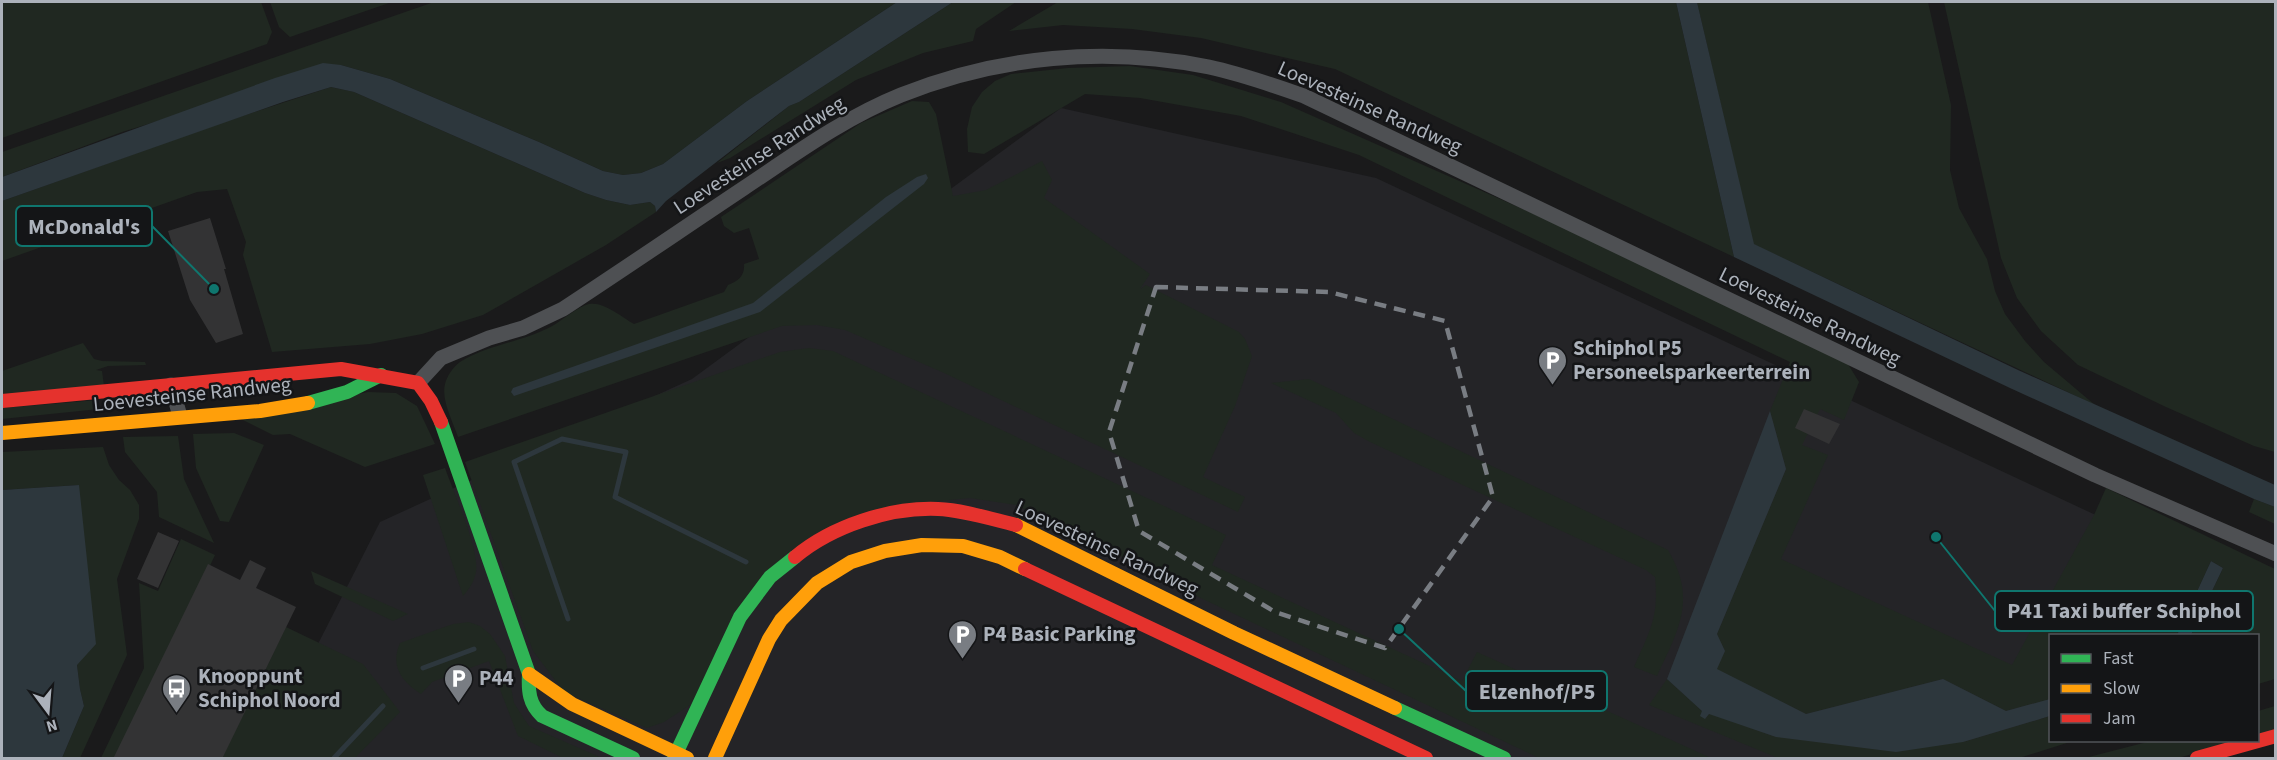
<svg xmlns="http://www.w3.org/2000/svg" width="2277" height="760" font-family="'Source Sans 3',sans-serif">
	<rect width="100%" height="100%" fill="#1a1a1b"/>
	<path fill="#242427" d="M1061,108L1376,178L2134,533L2050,636V699L2021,758H260L380,522L692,379Z"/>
	<path fill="#202821" d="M2,2H261L272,32L267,44L2,138Z
		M270,2H392L290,37L279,27Z
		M434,2H897L747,101L663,164L641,173L623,175L603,171L539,142L390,79L341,65L122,132L2,177V152Z
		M953,2H1016L976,29L973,41L923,53L856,80L730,158L717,163L789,106L799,102Z
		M1058,2H1676L1734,257L1335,69L1201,38L1132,29L1063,25L1009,31Z
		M1697,2H1928L1951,105L1950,170L1959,208L1987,259L1995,291L2005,314L2025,341L2044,362L2095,405L1753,244Z
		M1944,2H2275V452L2254,446L2166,407L2078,365L2041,331L2017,298L2001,258Z
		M1130,66L1193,75L1281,102L1552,222L1846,361L1859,382L1844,420L1820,409L1802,445L1828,455L1781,559L2012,665L2094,515L2106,488L2275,569V679L2258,684V636L2191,635L2223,568L2211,561L2177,635L2050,636V699L2006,711L1943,679L1806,714L1716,669L1725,651L1717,634L1786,469L1770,411L1790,362L1359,155L1241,116L1140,98L1085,94L984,154L968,152L967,129L972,107L982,92L995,81L1011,74L1068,68Z
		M331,87L354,92L585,193L606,200L630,205L650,202L655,206L656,212L606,245L483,315L422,334L370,344L272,352L243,255L246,242L227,189L197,192L2,261V201L221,123Z
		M912,101L929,102L936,114L953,196L986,190L1042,161L1052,180L1044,198L1150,274L1140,289L1146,285L1239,332L1245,339L1252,356L1235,406L1203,477L1245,497L1238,512L942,372L845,330L817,325L782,326L458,437C453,422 441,400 445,384C447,376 453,367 460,362C489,344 524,342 554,325C564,319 577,307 589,304C603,301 622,317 634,324L724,292L728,285C738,281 745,276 744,264L759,259L749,228L734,233L724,226L721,217L861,123Z
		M83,343L94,359L102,361L145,362L146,365L108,366L96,370L102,371L104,386L2,395V371Z
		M809,348L833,351L1226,535L1212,565L1462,681L1477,652L1711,758H1539L1188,592L1100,545L1016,505L970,498L919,503L785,554L690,705L664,722L647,728L564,692L533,651L465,462L780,352Z
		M1309,379L1668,550C1697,599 1679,629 1657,676L1634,667C1650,631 1659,617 1655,577L1646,570L1370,442L1354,433L1336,413L1271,383Z
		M368,392L396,393L417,406L435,444L365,467L290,434L273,435L239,418Z
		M98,400L99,409L2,419V408Z
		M234,433L264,445L229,522L220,521L196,468L193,434Z
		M178,436L184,479L214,543L159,517L157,492L125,452L123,437Z
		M103,447L109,465L119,480L130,490L139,505V519L117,579L127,655L80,758H62L84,706L80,689L77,665L79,485L2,490V452Z
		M445,468C453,491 480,550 476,572C474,582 470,588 463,596L423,475Z
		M2254,499L2275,507V524L2249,512Z
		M181,539L215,555L120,758H101L144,668L139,583L158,591Z
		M311,571L408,614L393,621L315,584Z
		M469,622L480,626L490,634L505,656L514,703L529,726L602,758H563L518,736L489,661L432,682L421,694C401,681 390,666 400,643L453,624Z
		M286,627L363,664L400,712L355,758H222Z
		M1667,679L1702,711L1706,718L1709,713L1776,737L1963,742L2050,716V740L2073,741L2019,758H1778L1649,705Z
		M2275,706V730L2258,735V711Z
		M2151,741H2238L2178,758H2085Z"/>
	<path fill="#2d373d" d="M897,2H953L799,102L789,106L666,201L656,212L655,206L650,202L630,205L606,200L585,193L354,92L331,87L283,102L2,201V177L275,78L323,63L341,65L390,79L539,142L603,171L623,175L641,173L663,164L747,101Z
		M1676,2H1697L1754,244L2018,370L2275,485V507L2254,499L2010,388L1734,257Z
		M926,174L928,178L924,184L760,312L514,396L511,392L513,388L753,303L886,197L917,177Z
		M1770,411L1786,469L1717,634L1725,651L1717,669L1806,714L1943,679L2006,711L2050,699V716L1963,742L1896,752L1776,737L1709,714L1705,719L1700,716L1702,711L1667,679Z
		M79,485L96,644L77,665L80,689L84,706L62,758H2V490Z
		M2211,561L2223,568L2191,635H2177Z"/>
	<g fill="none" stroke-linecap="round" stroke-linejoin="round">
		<path stroke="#2d373d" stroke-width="5" d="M568,619L514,462L562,439L626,452L615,497L746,562
			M423,668L474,649
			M334,758L383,706"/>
	</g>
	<path fill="#333334" d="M210,218L226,269H224L243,334L216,343L190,300L168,231Z
		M1804,409L1840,424L1829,444L1795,428Z
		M158,532L179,541L158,588L137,579Z
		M250,560L266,568L256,588L296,607L222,759H113L208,564L240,580Z"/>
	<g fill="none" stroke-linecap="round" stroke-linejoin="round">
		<path stroke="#4e5053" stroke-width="15" d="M418,383L441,358L489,338L523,328L563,309C624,269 684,228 744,188C795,154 844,118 901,95C998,56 1106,46 1209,67C1241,74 1273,85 1304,96L2095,475L2276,554
			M171,385L180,416"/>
		<path stroke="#30b455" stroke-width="14" d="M308,403L347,392L381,375
			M441,422L529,674C528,691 529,704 542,716L633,758
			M1395,708L1504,758
			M674,758L740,617L770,577L795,557"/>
		<path stroke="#ff9f0a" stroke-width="14" d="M2,433L260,411L308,403
			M1016,525L1234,633L1395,708
			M529,674L572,704L687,758
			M715,758L769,639L781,620L817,583L851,562L885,551L922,545L963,546L1000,557L1025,569"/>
		<path stroke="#e5322d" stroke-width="14" d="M2,401L341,369L418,383L431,401L441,422
			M795,557C832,526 890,507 938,509C964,510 991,519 1016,525
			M1025,569L1426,758
			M2197,758L2276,736"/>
	</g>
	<path fill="none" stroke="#797d83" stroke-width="4.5" stroke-dasharray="12 8" stroke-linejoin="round" d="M1156,287L1329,292L1445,321L1493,497L1385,648L1275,612L1139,531L1109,432Z"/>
	<defs>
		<symbol id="parking-pin" viewBox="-11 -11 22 30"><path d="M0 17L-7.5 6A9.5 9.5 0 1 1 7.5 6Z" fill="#797d83" stroke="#141517"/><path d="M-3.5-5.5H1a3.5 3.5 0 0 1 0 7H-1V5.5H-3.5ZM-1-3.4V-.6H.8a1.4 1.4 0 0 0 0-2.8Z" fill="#fff"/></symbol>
		<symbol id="bus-pin" viewBox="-11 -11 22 30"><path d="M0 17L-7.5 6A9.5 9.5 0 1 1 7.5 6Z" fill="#797d83" stroke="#141517"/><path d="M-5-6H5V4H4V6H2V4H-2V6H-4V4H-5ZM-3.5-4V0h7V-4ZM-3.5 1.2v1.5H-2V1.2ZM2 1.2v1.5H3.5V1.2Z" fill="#fff"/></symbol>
	</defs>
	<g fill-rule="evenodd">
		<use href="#parking-pin" x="1536" y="344" width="33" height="45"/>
		<use href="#parking-pin" x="946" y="618" width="33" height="45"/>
		<use href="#parking-pin" x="442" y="662" width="33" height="45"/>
		<use href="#bus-pin" x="160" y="672" width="33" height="45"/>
	</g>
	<g text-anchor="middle" stroke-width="5" stroke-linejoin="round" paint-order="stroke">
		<g font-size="21" fill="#acb2bb" stroke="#141517">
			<text transform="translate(1370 107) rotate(24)" y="7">Loevesteinse Randweg</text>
			<text transform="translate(759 155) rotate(-33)" y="7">Loevesteinse Randweg</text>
			<text transform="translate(1810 316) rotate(26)" y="7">Loevesteinse Randweg</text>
			<text transform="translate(192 394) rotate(-6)" y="7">Loevesteinse Randweg</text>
			<text transform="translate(1107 548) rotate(25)" y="7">Loevesteinse Randweg</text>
		</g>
		<g font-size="21" font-weight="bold" fill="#acb2bb" stroke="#141517" text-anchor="start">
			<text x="1573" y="355">Schiphol P5<tspan x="1573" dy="24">Personeelsparkeerterrein</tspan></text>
			<text x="983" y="641">P4 Basic Parking</text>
			<text x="198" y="683">Knooppunt<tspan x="198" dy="24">Schiphol Noord</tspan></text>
			<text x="479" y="685">P44</text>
		</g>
	</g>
	<path fill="none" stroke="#0f766e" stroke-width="2" d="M214 289L152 226M1936 537L1995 611M1399 629L1466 691"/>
	<g fill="#0f766e" stroke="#141517" stroke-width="2">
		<circle cx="214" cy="289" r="6"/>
		<circle cx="1936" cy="537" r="6"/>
		<circle cx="1399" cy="629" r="6"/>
	</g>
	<g fill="#141517" stroke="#0f766e" stroke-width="2">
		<rect x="16" y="206" width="136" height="40" rx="6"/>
		<rect x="1995" y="591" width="258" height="40" rx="6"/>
		<rect x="1466" y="671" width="141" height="40" rx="6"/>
	</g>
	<g font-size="22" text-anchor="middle" font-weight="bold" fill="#acb2bb">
		<text x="84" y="234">McDonald's</text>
		<text x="2124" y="618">P41 Taxi buffer Schiphol</text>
		<text x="1537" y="699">Elzenhof/P5</text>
	</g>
	<rect width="2277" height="760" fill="none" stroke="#acb2bb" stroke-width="6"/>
	<rect x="2049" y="634" width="210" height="108" fill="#141517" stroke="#515459" stroke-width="1.5"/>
	<rect x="2061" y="654" width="30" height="9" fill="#30b455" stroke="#515459" stroke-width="1.5"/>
	<text x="2103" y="664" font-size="18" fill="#acb2bb">Fast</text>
	<rect x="2061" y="684" width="30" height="9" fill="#ff9f0a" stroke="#515459" stroke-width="1.5"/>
	<text x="2103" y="694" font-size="18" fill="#acb2bb">Slow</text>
	<rect x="2061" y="714" width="30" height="9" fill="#e5322d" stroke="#515459" stroke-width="1.5"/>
	<text x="2103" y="724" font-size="18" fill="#acb2bb">Jam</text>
	<g transform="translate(48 712) rotate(164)" stroke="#141517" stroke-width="4.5" paint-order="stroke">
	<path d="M0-4.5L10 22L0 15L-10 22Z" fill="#acb2bb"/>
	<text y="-9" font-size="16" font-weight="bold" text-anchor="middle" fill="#acb2bb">N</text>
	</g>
</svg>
